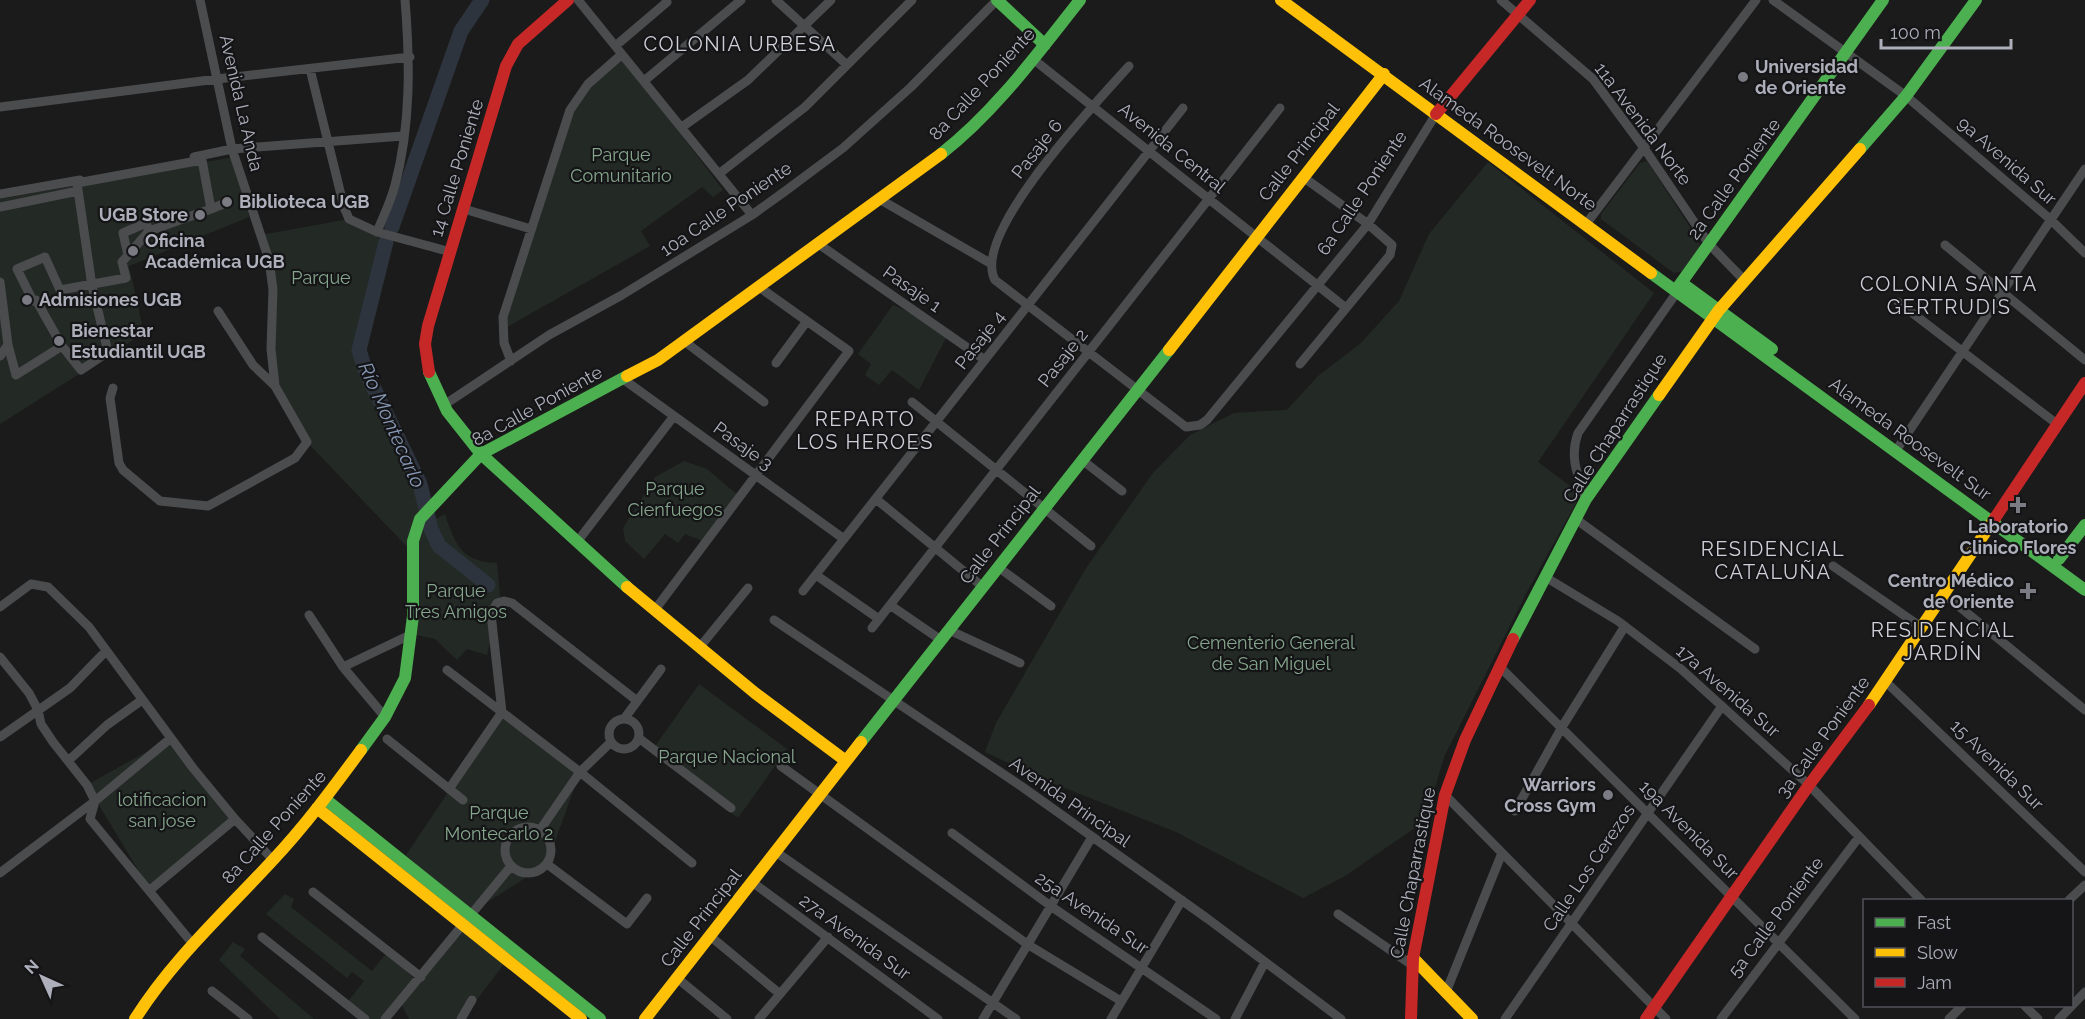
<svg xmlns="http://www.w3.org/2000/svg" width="2085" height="1019" font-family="Raleway,sans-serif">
	<rect width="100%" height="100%" fill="#1b1b1b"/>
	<path fill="#232a25" d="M621,55L723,190L713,197L702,187L641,231L650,246L502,330L570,110Z
		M234,157L249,217L129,266L144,333L0,424V199Z
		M1647,161L1699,241L1700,247L1682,271L1674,273L1601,219V214L1640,163Z
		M1488,162L1654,293L1538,462L1581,494L1528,590L1444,757L1425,821L1345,876L1303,898L1176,832L1047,781L985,752L996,723L1086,568L1153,473L1190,435L1234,413L1287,410L1318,376L1361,343L1399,301L1429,234Z
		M349,219L386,242L359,350L420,484L419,528L445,514C455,545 462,562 497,563L500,596L487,655L467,649L457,660L435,639L412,634L413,553L307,442L273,375L272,319L261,235Z
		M893,305L913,314L946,338L919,390L892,370L879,385L865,375L871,364L858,354Z
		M684,461L707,469L739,496L705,542L685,534L678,543L665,534L644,559L625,541L623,528L655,477Z
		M699,684L787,749L738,818L653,749Z
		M502,712L580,772L547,864L469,914L406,855Z
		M171,738L235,819L150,890L87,785Z
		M285,894L294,899L291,907L372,971L388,951L416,981L462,923L504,964L462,1019H409L400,1002L385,1019H365L346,1004L364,981L352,972L347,978L266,914Z
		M233,942L245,949L240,956L314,1019H280L219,960Z"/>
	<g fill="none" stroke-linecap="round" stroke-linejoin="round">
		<path stroke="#2e343d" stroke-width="15" d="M392,227L461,31L482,0
			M386,242L359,350L366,372L420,484L431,529L439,546L488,585"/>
		<path stroke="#4b4c4e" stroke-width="9" d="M578,0L752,215
			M776,0L847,65
			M1501,0L1593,79L1644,148L1709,244L1744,280
			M1773,0L1906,96L2050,219L2085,253
			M620,42L667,2L666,0
			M1033,59L1346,308
			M1129,66C1098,101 970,234 995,280L1186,427L1200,425L1207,420L1368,224L1436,114
			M310,69L344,207L349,219L377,232L451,252
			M644,81L741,0
			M0,107L217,79L410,57
			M682,127L748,80L831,0
			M194,157L232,149L403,136
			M720,173L805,107L912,0
			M0,194L80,180
			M881,200L990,263
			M0,207L78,191
			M211,209L228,202
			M464,209L531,229
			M1586,224L1756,0
			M377,232C383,217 391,201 395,185C411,125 410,61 405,0
			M820,245L985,360
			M1945,245L2085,360
			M128,255L123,233L146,223L149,231
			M0,282L8,345
			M1898,302L2057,424
			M218,311L253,365L275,386
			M684,341L764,402
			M0,356L8,345L16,375L62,346L81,370L108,352L92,286L77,183L202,160L211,209L149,231L122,262L126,278L60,290L45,257L17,269L33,301L36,300L62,346
			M511,361L504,343L503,317L570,110L588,84L621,55
			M776,363L807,321
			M1300,364L1390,255L1392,245L1368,224L1303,177
			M623,379L844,539
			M113,388L110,398L119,463L123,470L160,501L208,506L295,458L307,442L275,386L271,349L273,289L269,260L232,149L200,0
			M912,402L1091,546
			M444,405L549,335L622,295L752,215L784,192L843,148L911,87L997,0
			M1895,452L2085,169
			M1082,460L1122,491
			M876,499L983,587
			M1586,499C1578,476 1569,458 1578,433L1677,292
			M1577,520L1755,649
			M577,542L674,416
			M1833,566L1921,627
			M998,567L1051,606
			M816,575L879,619
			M1547,578L1618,621L1681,669L1809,785L1921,900
			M803,591L1183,108
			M1944,594L2085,710
			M890,605L941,640
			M0,607L31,584L48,587L89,627L193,768L235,819L273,860
			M654,611L849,351L759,287
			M309,615L343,667L385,717
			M774,620L1021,786L1208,919L1341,1019
			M872,628L1280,108
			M949,630L1020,663
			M699,648L748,588
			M0,657L29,693L38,710L41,724L53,742L87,785L95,801L90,819L192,943
			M1499,666L1855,1019
			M343,667L412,634
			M447,670L580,772L692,863
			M1886,682L2085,872
			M609 734a15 15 0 1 1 30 0a15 15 0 1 1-30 0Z
			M624,719L661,669
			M0,737L70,688L106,651
			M387,739L463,800
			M640,739L731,808
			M68,761L107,725L142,700
			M781,766L1027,944L1121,1001
			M449,789L502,712L491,614L497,603L504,601L512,603L636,700
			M1445,795L1666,1019
			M1515,811L1562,727L1625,626
			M505 850a23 23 0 1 1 46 0a23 23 0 1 1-46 0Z
			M540,830L580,772L611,742
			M952,833L1052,907L1216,1019
			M776,852L1016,1019
			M547,864L627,924L647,898
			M0,873L95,801L171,738
			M752,882L938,1019
			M150,890L235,819
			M313,892L421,977
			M2069,900L2085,885
			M1338,914L1412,965
			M710,936L780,994
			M262,937L365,1019
			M677,978L727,1019
			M212,991L248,1019
			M1446,992L1502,853
			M2025,1006L2038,1019
			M385,1019L511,866
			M461,1019L472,1000
			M759,1019L828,937
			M983,1019L1092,837
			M1111,1019L1182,900
			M1235,1019L1265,962
			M1505,1019L1722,706
			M1721,1019L1859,837
			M1949,1019L1962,1006
			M2059,1019L2085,992"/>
		<path stroke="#4caf50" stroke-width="12" d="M997,0L1045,45
			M1860,149L1906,96L1976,0
			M941,154C995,112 1038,53 1080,0
			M1651,273L2085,590
			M1686,286L1772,349
			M1676,290L1883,0
			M429,372L447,411L481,454L627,587
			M2059,559L2085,525
			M1513,639L1586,499L1659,395
			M861,742L1169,350
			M361,750L385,717L405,678L413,616V541L420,519L481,454L627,376
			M325,799L600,1019"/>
		<path stroke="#ffc107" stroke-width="12" d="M1281,0L1651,273
			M1169,350L1384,74
			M627,376L658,360L941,154
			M1659,395L1719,310L1860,149
			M627,587L755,693L846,761
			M1869,705L1995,518
			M317,808L581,1019
			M1413,958L1472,1019
			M135,1019C173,959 224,913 272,861C305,826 333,788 361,750
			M645,1019L861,742"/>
		<path stroke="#c62828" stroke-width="12" d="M1436,114L1530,0
			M429,372L425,344L428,326L506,66L518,44L568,0
			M1995,518L2085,383
			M1411,1019L1413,958L1445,795L1465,740L1513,639
			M1646,1019L1809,785L1869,705"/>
	</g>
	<g fill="#7a7b83" stroke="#151517" stroke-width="2">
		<circle cx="1743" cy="77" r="6"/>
		<circle cx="227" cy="202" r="6"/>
		<circle cx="200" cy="215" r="6"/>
		<circle cx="133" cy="251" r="6"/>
		<circle cx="27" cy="300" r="6"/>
		<circle cx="59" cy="341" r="6"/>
		<path d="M2015 496h6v6h6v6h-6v6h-6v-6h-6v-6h6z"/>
		<path d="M2025 582h6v6h6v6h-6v6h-6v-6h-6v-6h6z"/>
		<circle cx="1608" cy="795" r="6"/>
	</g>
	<g text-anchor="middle" stroke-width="4.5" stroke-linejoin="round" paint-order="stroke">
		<g font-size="18" font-weight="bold" fill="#adafbb" stroke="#151517" text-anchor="start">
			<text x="1755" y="73">Universidad<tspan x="1755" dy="21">de Oriente</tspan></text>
			<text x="239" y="208">Biblioteca UGB</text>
			<text x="188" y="221" text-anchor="end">UGB Store</text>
			<text x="145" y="247">Oficina<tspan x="145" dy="21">Académica UGB</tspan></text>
			<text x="39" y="306">Admisiones UGB</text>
			<text x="71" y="337">Bienestar<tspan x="71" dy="21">Estudiantil UGB</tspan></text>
			<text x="2018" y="533" text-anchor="middle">Laboratorio<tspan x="2018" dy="21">Clinico Flores</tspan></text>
			<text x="2014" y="587" text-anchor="end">Centro Médico<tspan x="2014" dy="21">de Oriente</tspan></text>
			<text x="1596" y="791" text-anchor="end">Warriors<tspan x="1596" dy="21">Cross Gym</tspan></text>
		</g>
		<g font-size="18" fill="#adafbb" stroke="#151517">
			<text transform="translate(982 84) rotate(-47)" y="6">8a Calle Poniente</text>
			<text transform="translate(241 103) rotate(77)" y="6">Avenida La Anda</text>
			<text transform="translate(1643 124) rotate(53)" y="6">11a Avenida Norte</text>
			<text transform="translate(1508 144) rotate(36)" y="6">Alameda Roosevelt Norte</text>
			<text transform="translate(1172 148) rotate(39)" y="6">Avenida Central</text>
			<text transform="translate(1037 149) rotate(-52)" y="6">Pasaje 6</text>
			<text transform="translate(1299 152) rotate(-52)" y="6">Calle Principal</text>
			<text transform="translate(2007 161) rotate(41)" y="6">9a Avenida Sur</text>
			<text transform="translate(457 168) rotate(-73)" y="6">14 Calle Poniente</text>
			<text transform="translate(1734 179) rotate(-54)" y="6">2a Calle Poniente</text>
			<text transform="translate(1362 193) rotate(-56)" y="6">6a Calle Poniente</text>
			<text transform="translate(726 209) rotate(-34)" y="6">10a Calle Poniente</text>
			<text transform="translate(912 289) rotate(35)" y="6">Pasaje 1</text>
			<text transform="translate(980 340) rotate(-52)" y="6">Pasaje 4</text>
			<text transform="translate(1063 358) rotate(-52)" y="6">Pasaje 2</text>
			<text transform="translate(537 406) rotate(-29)" y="6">8a Calle Poniente</text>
			<text transform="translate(1615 428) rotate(-57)" y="6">Calle Chaparrastique</text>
			<text transform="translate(1910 439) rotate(36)" y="6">Alameda Roosevelt Sur</text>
			<text transform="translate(743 446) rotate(36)" y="6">Pasaje 3</text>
			<text transform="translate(1000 535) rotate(-52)" y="6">Calle Principal</text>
			<text transform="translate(1728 691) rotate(41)" y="6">17a Avenida Sur</text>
			<text transform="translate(1823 737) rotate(-54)" y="6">3a Calle Poniente</text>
			<text transform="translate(1997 765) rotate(44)" y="6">15 Avenida Sur</text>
			<text transform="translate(1070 802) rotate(35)" y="6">Avenida Principal</text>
			<text transform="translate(274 827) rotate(-48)" y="6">8a Calle Poniente</text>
			<text transform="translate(1689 830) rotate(45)" y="6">19a Avenida Sur</text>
			<text transform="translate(1589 868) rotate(-56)" y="6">Calle Los Cerezos</text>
			<text transform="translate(1413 873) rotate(-79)" y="6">Calle Chaparrastique</text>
			<text transform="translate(1092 913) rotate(34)" y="6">25a Avenida Sur</text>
			<text transform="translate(1776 917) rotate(-53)" y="6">5a Calle Poniente</text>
			<text transform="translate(701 918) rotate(-52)" y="6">Calle Principal</text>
			<text transform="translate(855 937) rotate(36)" y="6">27a Avenida Sur</text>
		</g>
		<g font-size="18" fill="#85a58c" stroke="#151517">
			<text x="621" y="161">Parque<tspan x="621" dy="21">Comunitario</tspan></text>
			<text x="321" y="284">Parque</text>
			<text x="675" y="495">Parque<tspan x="675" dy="21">Cienfuegos</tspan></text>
			<text x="456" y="597">Parque<tspan x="456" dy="21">Tres Amigos</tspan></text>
			<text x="1271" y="649">Cementerio General<tspan x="1271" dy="21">de San Miguel</tspan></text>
			<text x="727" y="763">Parque Nacional</text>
			<text x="162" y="806">lotificacion<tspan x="162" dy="21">san jose</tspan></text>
			<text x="499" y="819">Parque<tspan x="499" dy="21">Montecarlo 2</tspan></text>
		</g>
		<g font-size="20" letter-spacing="1.5" fill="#cecfd7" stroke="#151517">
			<text x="740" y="51">COLONIA URBESA</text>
			<text x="1949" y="291">COLONIA SANTA<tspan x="1949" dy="23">GERTRUDIS</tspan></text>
			<text x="865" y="426">REPARTO<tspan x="865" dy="23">LOS HEROES</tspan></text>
			<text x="1773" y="556">RESIDENCIAL<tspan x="1773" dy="23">CATALUÑA</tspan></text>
			<text x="1943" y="637">RESIDENCIAL<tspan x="1943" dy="23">JARDÍN</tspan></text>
		</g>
		<g font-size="20" font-style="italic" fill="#8698b4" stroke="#151517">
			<text transform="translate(392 425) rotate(66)" y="7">Río Montecarlo</text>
		</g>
	</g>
	<rect x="1863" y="899" width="210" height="108" fill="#151517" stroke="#525359" stroke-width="1.5"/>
	<rect x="1875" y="918" width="30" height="9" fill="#4caf50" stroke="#525359" stroke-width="1.5"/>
	<text x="1917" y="929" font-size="18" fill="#adafbb">Fast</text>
	<rect x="1875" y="948" width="30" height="9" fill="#ffc107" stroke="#525359" stroke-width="1.5"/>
	<text x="1917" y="959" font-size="18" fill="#adafbb">Slow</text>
	<rect x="1875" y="978" width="30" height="9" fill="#c62828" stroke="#525359" stroke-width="1.5"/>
	<text x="1917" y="989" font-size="18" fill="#adafbb">Jam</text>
	<g transform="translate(42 977) rotate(315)" stroke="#151517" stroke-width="4.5" paint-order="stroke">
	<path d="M0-4.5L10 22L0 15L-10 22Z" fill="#adafbb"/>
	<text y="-9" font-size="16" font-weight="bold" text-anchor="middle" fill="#adafbb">N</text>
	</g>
	<path d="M1881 39v9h130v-9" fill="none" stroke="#adafbb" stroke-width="3"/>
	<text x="1890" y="39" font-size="18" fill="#adafbb" stroke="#151517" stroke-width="4.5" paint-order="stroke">100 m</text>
</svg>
